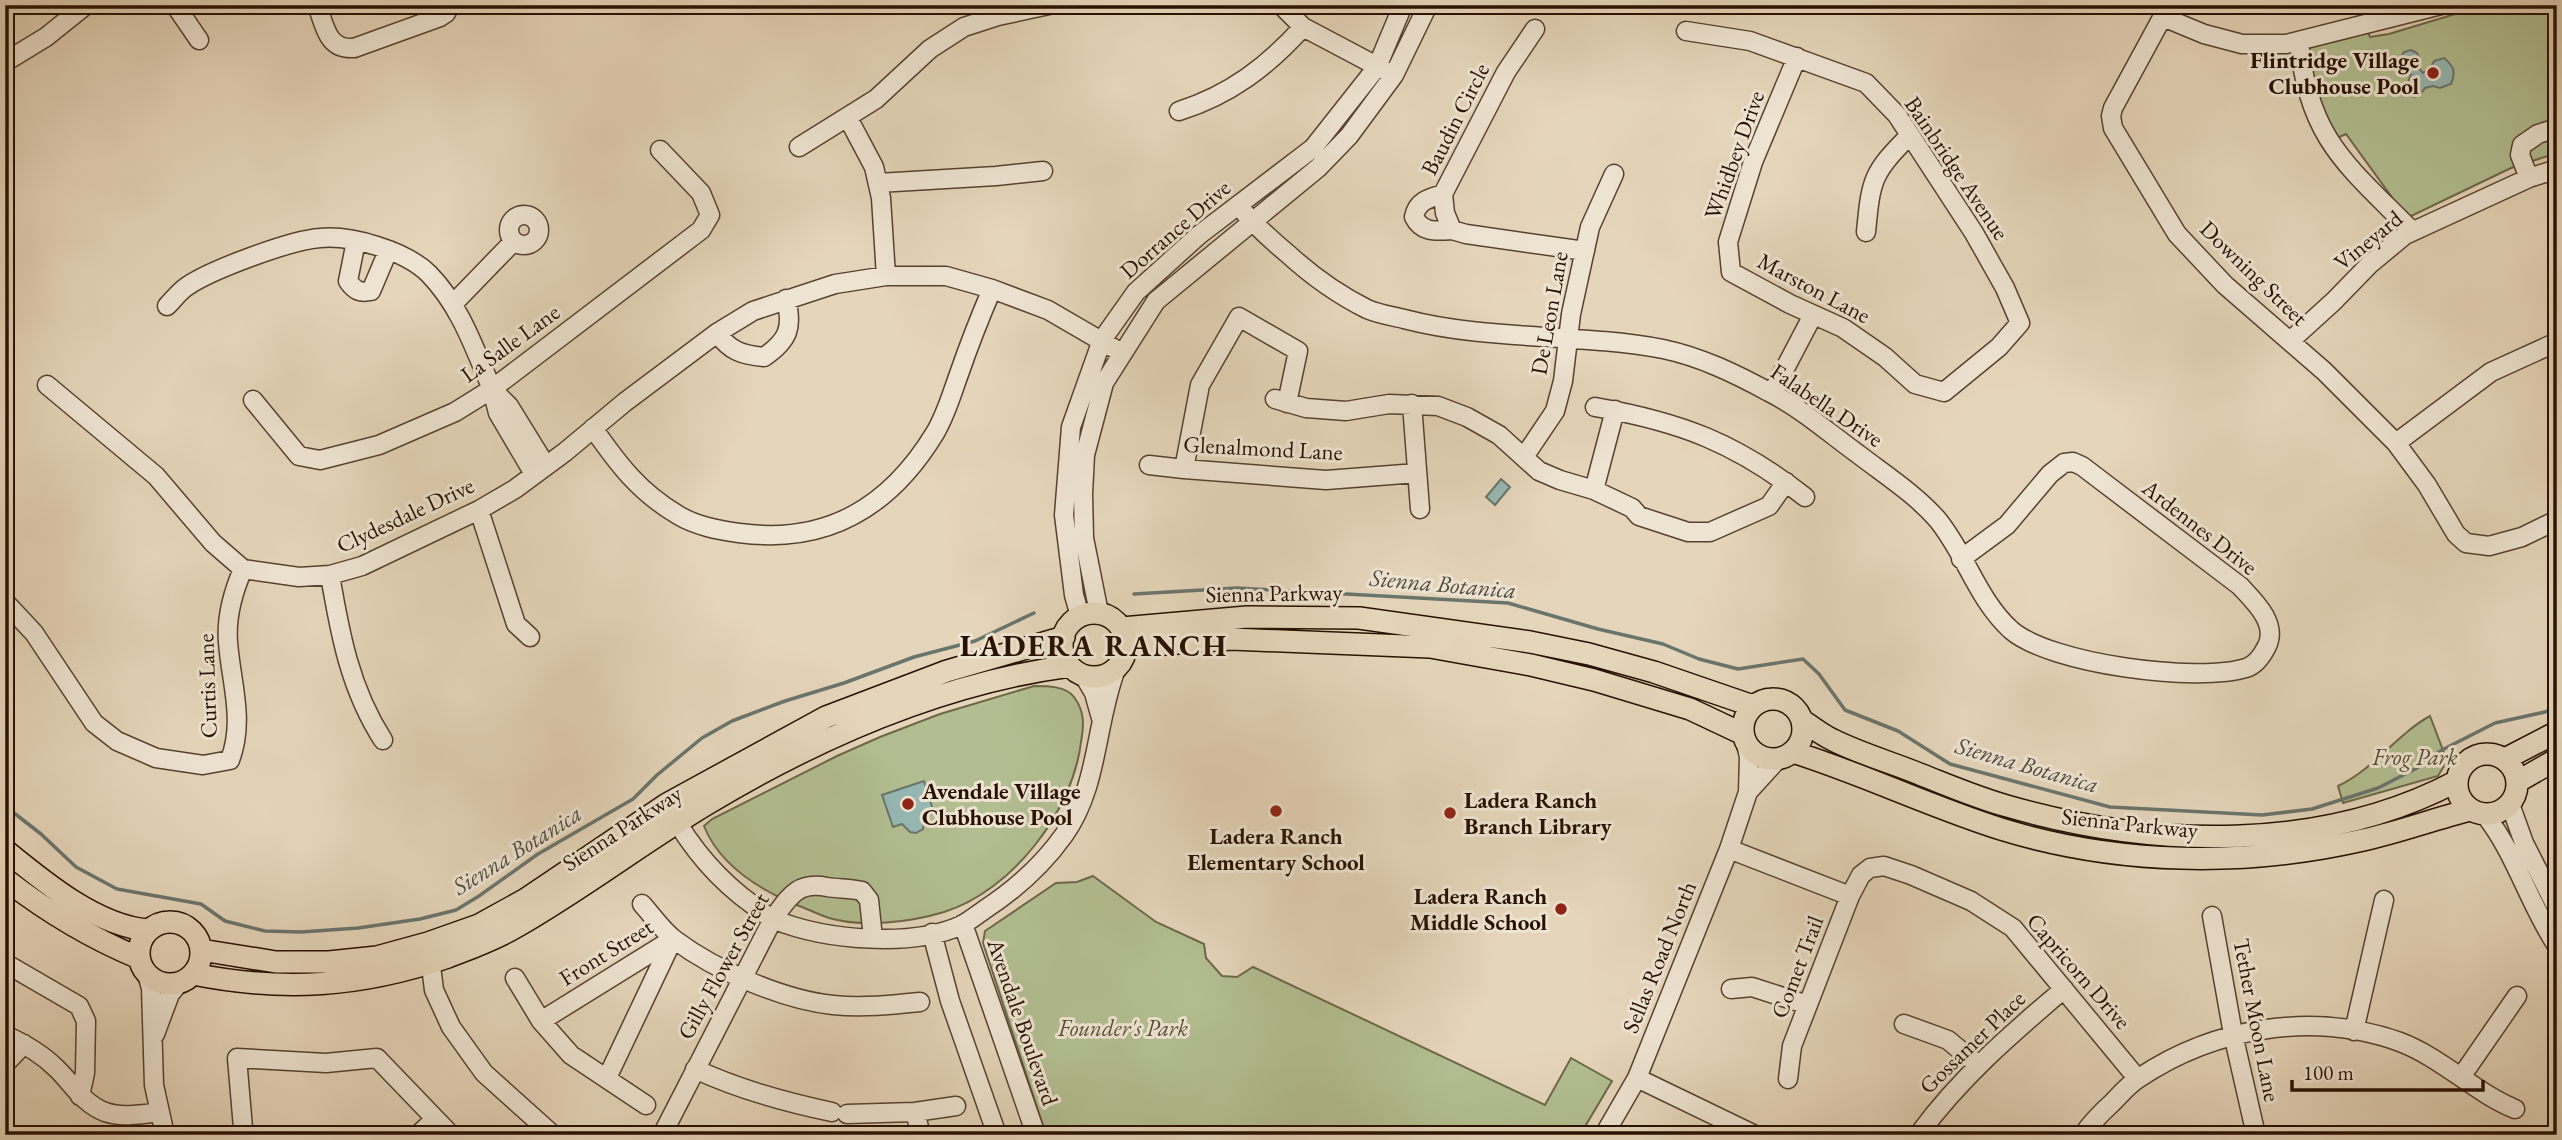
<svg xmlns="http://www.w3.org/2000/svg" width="2562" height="1140" font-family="'EB Garamond',serif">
	<rect width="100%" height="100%" fill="#e5d5ba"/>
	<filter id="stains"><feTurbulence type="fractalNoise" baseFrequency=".00286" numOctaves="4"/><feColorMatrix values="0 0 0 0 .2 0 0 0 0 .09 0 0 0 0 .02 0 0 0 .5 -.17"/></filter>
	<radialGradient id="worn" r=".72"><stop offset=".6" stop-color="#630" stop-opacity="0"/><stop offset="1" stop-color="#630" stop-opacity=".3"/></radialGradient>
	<path fill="#b2be91" stroke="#6d684a" stroke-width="2" d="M2485,5H2557V153L2511,168L2407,218L2346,134L2328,142L2299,41L2366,25L2370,37L2389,34Z
		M1034,686C1047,686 1066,686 1074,697C1085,712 1084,725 1081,742C1073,811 1012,891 944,912C911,922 863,928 829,918C817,914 806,908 794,904C759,889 719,864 704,826L712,819L837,756L880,737L940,714Z
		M2430,716L2447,761L2438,776L2343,803L2338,786C2374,769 2397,734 2430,716Z
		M1093,876L1156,922L1204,944L1206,958L1222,976L1237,977L1253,967L1545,1105L1571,1058L1612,1081L1580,1135H1046L983,943L985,931L1056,883L1077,882Z"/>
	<path fill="#96b8b3" stroke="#6a756c" stroke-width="2" d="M2411,50L2417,53L2420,61L2417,66L2423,73L2430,69L2434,61L2444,58C2454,66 2456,72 2451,84L2440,88L2433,86L2425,88L2420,95L2414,97L2408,93L2406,87L2411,74L2401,66L2400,59L2404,52Z
		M1501,479L1510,487L1495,505L1486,497Z
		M924,781L934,813L925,816L923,829L916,833L910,832L902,824L893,827L882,795Z"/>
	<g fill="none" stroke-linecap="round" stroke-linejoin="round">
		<path stroke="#6a756c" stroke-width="3.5" d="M1134,594L1237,588L1508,603L1598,629L1663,644L1699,659L1738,669L1803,659L1819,674L1845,710L1898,731L1950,764L2110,807L2262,815L2312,809L2378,788L2415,769L2442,750L2495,723L2545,712L2557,706
			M5,806L41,834L76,867L117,889L201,904L225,921L265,931L301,932L358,928L420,919L456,910L479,896L538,854L633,799L657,775L702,738L732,721L785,701L844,683L914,657L975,641L1034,613"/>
		<defs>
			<path id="minor" d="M175,5L199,40
				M317,5C325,26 327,50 354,48L440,17L446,13L450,5
				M1281,5L1303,27L1388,72
				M2169,5L2113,108L2111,116L2113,128L2177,234L2225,285L2324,371L2396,443L2427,485L2456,534L2466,543L2489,546L2522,537L2557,520
				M2163,17L2204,34L2242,44H2286L2441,5
				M1535,29L1506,72L1443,194L1445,213L1452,230L1466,234L1585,251
				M1686,31L1750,41L1866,83L1897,115L1974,233L2005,288L2020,323L1999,347L1944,392L1915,384L1885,357L1843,328L1790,304L1731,272L1728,242L1753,162L1797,57
				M2299,41C2308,139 2348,166 2412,231
				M5,62L46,37L86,5
				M1179,111C1230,95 1268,66 1303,27
				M848,118L874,167L881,198L886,276
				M799,147L876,99L930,49L964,27L998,16L1049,5
				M2529,178L2520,155L2522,145L2538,134L2557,128
				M878,183L996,176L1043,171
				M1443,194C1429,198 1417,201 1414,217C1422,233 1436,231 1452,230
				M1238,205C1253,224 1270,239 1288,254C1311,275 1339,295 1367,309C1378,314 1392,316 1404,319C1488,341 1578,333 1663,349C1701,357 1736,374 1769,392C1801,408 1829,433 1858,454C1884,474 1915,494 1937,519C1966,554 1977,599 2011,630C2050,664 2197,683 2246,668C2256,665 2263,654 2267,646C2278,623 2254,601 2240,586L2082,466L2073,462L2064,463L2050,474L2007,525L1961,559
				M509 230a15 15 0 1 1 30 0a15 15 0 1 1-30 0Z
				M1866,232C1871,179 1872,173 1910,135
				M356,241L348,281C355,291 360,293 371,291L388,251
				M454,303L514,241
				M167,306C173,300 179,292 186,287C210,270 291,240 320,238C352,235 406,251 429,274C461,307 474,348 492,389
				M717,333C730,351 742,355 764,357C789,340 793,327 786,299
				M2290,341L2334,301L2370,264L2405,235L2529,178L2557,169
				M47,385L156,476L213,543L243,569L299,577L330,575L362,566L479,510L515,489L565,452L625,402L717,333L753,311L835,284L886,276H946L992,289L1048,310L1122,353
				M1772,393L1813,315
				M1275,399L1306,408L1346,411L1389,404L1438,406L1467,417L1499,435L1539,471L1560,480L1594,490L1632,508L1639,516L1688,532H1710L1769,506L1786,482
				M253,400L299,456L320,460L379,445L455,412L492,389L701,230L710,215L701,193L660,150
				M1412,404L1420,509
				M1595,407C1681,422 1736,443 1805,497
				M593,428C618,464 639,492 678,515C696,526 718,530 739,533C827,545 890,507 935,433C946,415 952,393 959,374C969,345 980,317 992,289
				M2396,443L2491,372L2557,342
				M1524,457L1555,411L1563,381L1571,314L1590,227L1614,174
				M1149,465L1184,469L1326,480L1417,473
				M1184,469L1200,385L1239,317L1298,351L1287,403
				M534,474L498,413L492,389L509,406L546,466
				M1594,490L1615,410
				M479,510L516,624L530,637
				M330,575C340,634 350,689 383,740
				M5,602L34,633L94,723L117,741L156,758L203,765L230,760C245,720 231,683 228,642C226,617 233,592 243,569
				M1099,613L1084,538L1083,494L1085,455L1104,383L1156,301L1318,168L1349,136L1394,75L1428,5
				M1080,616L1074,595L1064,515L1071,427L1102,340L1136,292L1199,235L1313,148L1377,67L1403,5
				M1084,676L1094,693L1101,718
				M1748,792L1778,759
				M2510,804L2524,843L2557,908
				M670,810C691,848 718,880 753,905C760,910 767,917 775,920C826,940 911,948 962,925C969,921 977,915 984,910C1016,889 1042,866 1064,835C1099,786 1095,724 1116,669
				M2485,815C2516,854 2529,904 2557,946
				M1729,849L1850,896
				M642,904C652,915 662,930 675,940C715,970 783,1000 833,1005C862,1008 891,1005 920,1002
				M2212,916L2233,1034L2256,1135
				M963,924L1036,1135
				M932,933L950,1001L997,1135
				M429,950L434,990L451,1027L484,1073L553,1135
				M5,963L79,1006L86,1021L85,1073L80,1096
				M147,974L151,988L154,1085L165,1135
				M515,978L541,1021L571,1055L646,1105
				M1731,989L1752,987L1808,1005
				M541,1021L673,939
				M1904,1024L1948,1040L1978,1065
				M2354,1031L2384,900
				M155,1034L170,994L179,983
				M5,1035C25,1044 41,1053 56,1068C72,1083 82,1103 105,1112C122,1118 143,1114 160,1112
				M5,1064L24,1044
				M695,1069C740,1090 784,1102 832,1112
				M2461,1077L2517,996
				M607,1078L673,939
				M1637,1078L1755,1135
				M1788,1079L1792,1046L1850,896L1861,875L1870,868L1884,866L1911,875L1971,901L2013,928L2137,1078
				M915,1112L921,1135
				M847,1114L915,1112L956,1106
				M1919,1134C1960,1078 2011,1034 2064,989
				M246,1135L243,1128L237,1058L326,1063L377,1058L451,1135
				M418,1135L435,1119
				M662,1135L773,919C789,897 797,881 827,887C839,889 850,888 862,891L869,900L873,938
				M1604,1135L1637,1078L1729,849L1748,792L1749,757L1746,744
				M2083,1135C2091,1123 2101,1113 2112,1103C2120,1095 2129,1084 2139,1078C2215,1027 2313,1011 2400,1042C2442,1058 2474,1092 2515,1109"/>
			<path id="major" d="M1062 645a32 32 0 1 1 64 0a32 32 0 1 1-64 0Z
				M1122,628L1247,617L1359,618L1530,642L1589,654L1654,672L1753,706
				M1126,647L1231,639L1430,647L1531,665L1594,680L1690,709L1743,734
				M1743 729a30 30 0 1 1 60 0a30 30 0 1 1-60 0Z
				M1802,720C1812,727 1822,735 1833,740C1861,754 1893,763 1922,775C1950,786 1978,798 2007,806C2152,848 2321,853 2457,781
				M1793,752C1863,774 1931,807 2001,829C2117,865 2245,867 2363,840C2399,832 2434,819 2470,810
				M2457 784a30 30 0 1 1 60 0a30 30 0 1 1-60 0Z
				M2505,759L2557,732
				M2517,782L2557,759
				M5,850C44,882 97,926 148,930
				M5,879C46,911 91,938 139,958
				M139 953a31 31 0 1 1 62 0a31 31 0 1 1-62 0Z
				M201,950L276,962H329L377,957L428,943L479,925L526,899L667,804L826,717L947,671L1064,637
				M193,974C283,992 361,987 448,957C471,948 494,940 516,927C581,890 642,843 707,804C817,738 942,683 1070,666"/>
		</defs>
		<use href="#minor" stroke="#574230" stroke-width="21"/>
		<use href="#major" stroke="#281102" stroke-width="24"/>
		<use href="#minor" stroke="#eee4d2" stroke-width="18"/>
		<use href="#major" stroke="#e5d5ba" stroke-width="21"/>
	</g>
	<g fill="#8f2418" stroke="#eee4d2" stroke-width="2.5">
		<circle cx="2433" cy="73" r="7"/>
		<circle cx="908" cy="804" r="7"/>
		<circle cx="1276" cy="811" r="7"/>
		<circle cx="1450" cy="813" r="7"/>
		<circle cx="1561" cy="909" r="7"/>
	</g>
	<g text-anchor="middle" stroke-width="6" stroke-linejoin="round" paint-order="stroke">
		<g font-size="23" font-weight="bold" fill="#281102" stroke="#eee4d2" text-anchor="end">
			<text x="2419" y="68">Flintridge Village<tspan x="2419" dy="26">Clubhouse Pool</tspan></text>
			<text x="922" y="799" text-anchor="start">Avendale Village<tspan x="922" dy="26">Clubhouse Pool</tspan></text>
			<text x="1464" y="808" text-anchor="start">Ladera Ranch<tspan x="1464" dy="26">Branch Library</tspan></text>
			<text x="1276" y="844" text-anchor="middle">Ladera Ranch<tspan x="1276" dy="26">Elementary School</tspan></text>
			<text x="1547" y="904">Ladera Ranch<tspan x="1547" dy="26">Middle School</tspan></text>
		</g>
		<g font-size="23" fill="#281102" stroke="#eee4d2">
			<text transform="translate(1455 119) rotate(-63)" y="8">Baudin Circle</text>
			<text transform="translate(1734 155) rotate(-70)" y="8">Whidbey Drive</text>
			<text transform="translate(1957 168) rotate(56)" y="8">Bainbridge Avenue</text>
			<text transform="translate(1175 229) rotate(-41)" y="8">Dorrance Drive</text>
			<text transform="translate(2368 240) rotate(-39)" y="8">Vineyard</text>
			<text transform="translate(2254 273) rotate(44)" y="8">Downing Street</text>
			<text transform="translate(1814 288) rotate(28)" y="8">Marston Lane</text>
			<text transform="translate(1549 313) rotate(-80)" y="8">De Leon Lane</text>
			<text transform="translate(510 343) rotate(-36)" y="8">La Salle Lane</text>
			<text transform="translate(1827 405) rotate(34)" y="8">Falabella Drive</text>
			<text transform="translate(1263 448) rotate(3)" y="8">Glenalmond Lane</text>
			<text transform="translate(405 515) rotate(-25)" y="8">Clydesdale Drive</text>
			<text transform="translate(2200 527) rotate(38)" y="8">Ardennes Drive</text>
			<text transform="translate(1274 593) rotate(-1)" y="8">Sienna Parkway</text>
			<text transform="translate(207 686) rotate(-92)" y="8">Curtis Lane</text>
			<text transform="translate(2130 823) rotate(6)" y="8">Sienna Parkway</text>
			<text transform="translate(622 828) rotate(-33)" y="8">Sienna Parkway</text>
			<text transform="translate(606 952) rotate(-32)" y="8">Front Street</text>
			<text transform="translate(1659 957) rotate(-68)" y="8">Sellas Road North</text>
			<text transform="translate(723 966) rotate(-61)" y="8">Gilly Flower Street</text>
			<text transform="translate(1797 967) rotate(-69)" y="8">Comet Trail</text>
			<text transform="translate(2079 971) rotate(49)" y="8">Capricorn Drive</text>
			<text transform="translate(2257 1020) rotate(79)" y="8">Tether Moon Lane</text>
			<text transform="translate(1023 1022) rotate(71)" y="8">Avendale Boulevard</text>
			<text transform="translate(1972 1042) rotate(-44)" y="8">Gossamer Place</text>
		</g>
		<g font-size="23" font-style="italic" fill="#584e34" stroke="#eee4d2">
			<text x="2415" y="765">Frog Park</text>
			<text x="1123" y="1036">Founder's Park</text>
		</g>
		<g font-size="24" font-style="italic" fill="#4e4b40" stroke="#eee4d2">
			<text transform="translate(1443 584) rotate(5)" y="8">Sienna Botanica</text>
			<text transform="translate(2027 765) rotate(16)" y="8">Sienna Botanica</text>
			<text transform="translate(517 850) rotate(-32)" y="8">Sienna Botanica</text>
		</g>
		<g font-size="30" font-weight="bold" letter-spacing="2" fill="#281102" stroke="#eee4d2">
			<text x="1094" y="656">LADERA RANCH</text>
		</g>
	</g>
	<rect width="2562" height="1140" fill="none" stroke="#e5d5ba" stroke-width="28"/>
	<rect x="7" y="7" width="2548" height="1126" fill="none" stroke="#281102" stroke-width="3.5"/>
	<rect x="14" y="14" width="2534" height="1112" fill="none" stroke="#281102" stroke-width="2"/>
	<path d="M2292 1080v10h191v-10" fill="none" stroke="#281102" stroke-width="3.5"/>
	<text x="2303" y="1080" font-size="21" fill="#281102" stroke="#eee4d2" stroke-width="5" paint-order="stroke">100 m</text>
	<rect width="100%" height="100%" filter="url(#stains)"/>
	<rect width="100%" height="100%" fill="url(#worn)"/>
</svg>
